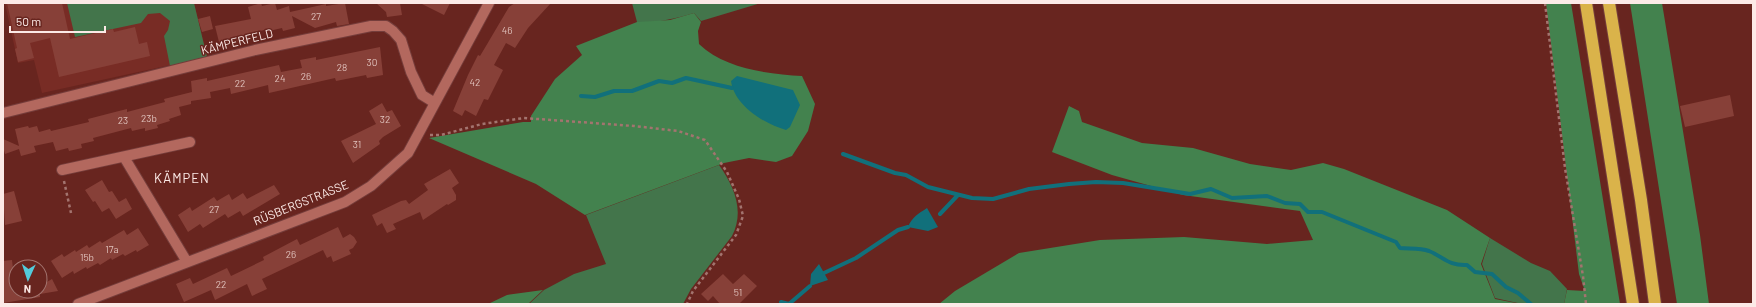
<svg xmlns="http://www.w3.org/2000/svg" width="1756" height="307" font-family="Barlow,sans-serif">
	<rect width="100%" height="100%" fill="#68251f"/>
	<path fill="#782c25" d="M5,3H194L207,57L42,93L34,60L18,63Z"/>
	<path fill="#43754b" d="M67,3H194L207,57L170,66L164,36L168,30L170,21L160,13L148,14L141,23L75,37Z
		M632,3H761L701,21L694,13C674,19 657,23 637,22Z
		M719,165C734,186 745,211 732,236L691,289L683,304H529L544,290L574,274L606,264L586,215Z
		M1490,238L1531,263L1550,271L1567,289L1564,304H1522L1495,298L1482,264Z"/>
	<path fill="#43824e" d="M1546,3H1571L1620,304H1564L1567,290L1585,291L1579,274Z
		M1630,3H1662L1700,235L1709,304H1677Z
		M694,13L701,22L698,31L699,44C725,69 768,74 802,76L815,104L808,131L792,156L776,162L749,158L724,163L585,215L536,184L429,138L523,122H531V116L555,79L582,55L576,46L637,22L670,20Z
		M1069,106L1079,111L1082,122L1142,143L1193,148L1250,164L1291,170L1323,163L1344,169L1447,210L1490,238L1481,264L1495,299L1521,304H939L955,291L1019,253L1100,240L1184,237L1267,244L1313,240L1300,211L1183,195L1112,175L1052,152Z
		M543,290L528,304H488L507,295Z"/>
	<path fill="#11707b" d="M737,76L793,90L800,105L790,127L786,130C764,124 734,105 731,81Z
		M927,208L938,227L928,231L908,227C912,217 918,214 927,208Z
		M819,264L828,280L810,286L811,274Z"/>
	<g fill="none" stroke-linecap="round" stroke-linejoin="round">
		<path stroke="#11707b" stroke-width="4" d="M581,96L595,97L614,91H632L659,81L672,83L686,78L732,88
			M843,154L895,173L906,175L928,187L972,198L993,199L1029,189L1069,184L1096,182L1123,183L1190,194L1211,189L1232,198L1267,196L1285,203L1300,204L1308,212H1322L1396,242L1400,248C1409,249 1420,248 1429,251C1444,257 1448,266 1467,265L1475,272L1492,274L1506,287L1518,293L1531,304
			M940,214L958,195
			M824,273L856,258L898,230L908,227
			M781,302L789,304L810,286"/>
	</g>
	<path fill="#874038" d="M7,3H62L70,39L113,29L114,32L135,27L139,44L147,42L150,56L59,77L50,38L30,43L34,58L18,62L15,49L17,48Z
		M261,3L262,6L275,3L277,10L289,6L290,12L326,4V6L345,3L349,24L337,26L336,22L315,28L292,16L295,28L283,31L282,28L269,31L268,29L240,36L242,41L220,46L215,26L251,19L248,7Z
		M376,3H400L402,15L387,17L386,12Z
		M420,3H450L444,15Z
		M515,3H551L528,28L515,48L506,43L494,65L503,70L488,100L484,99L476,116L465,110L462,116L453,111L468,75L478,55L480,56L486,46L509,7Z
		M210,16L213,29L202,32L198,19Z
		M380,47L383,75L367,78L366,75L336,81L335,78L269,93L268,85L231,94L230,88L210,92L211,98L191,101V104L179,107L181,115L169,119L170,121L157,125L158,128L145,131V128L132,131L131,128L93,138L94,141L81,144L82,148L69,151L68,148L56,151L53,142L34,146L36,152L21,156L19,149L5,154L3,147V139L19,146L15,129L28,126L29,128L37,126L39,132L50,129L51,131L89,122L88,119L115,112L127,109V112L165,102L164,99L192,92L191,81L207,78V81L279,65L281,72L302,68L300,60L316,57V60Z
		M1730,95L1734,116L1685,127L1680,106Z
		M382,103L387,112L392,110L401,126L383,137L379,141L380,144L353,163L341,141L376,124L369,111Z
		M450,169L459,183L452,188L456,195V200L448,205L447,204L423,220L420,212L393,224L396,229L387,233L382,223L377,226L372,215L401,201L406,200L409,204L428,190L424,184Z
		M102,180L109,192L112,191L119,202L126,198L132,209L116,219L109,208L102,212L95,201L93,202L85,190Z
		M274,185L280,194L243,216L240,211L228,218L225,214L203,228L200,224L188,232L178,215L190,207L192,211L214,197L217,201L229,194L232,200L243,193L247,199Z
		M14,191L22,221L5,225L3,194Z
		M338,227L343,238L350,234L354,237L357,242L353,248L349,250L351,254L333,262L331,256L327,258L323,250L262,279L267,289L252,296L247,284L215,300L211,290L184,302L176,284L190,278L193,284L227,268L231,276L264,260L263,257L297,239L300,245Z
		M138,228L149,245L137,252L136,250L125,256L123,254L112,260L111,258L100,265L98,263L87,269L86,267L74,274L73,271L62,278L51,261L62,254L64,257L75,250L76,252L87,245L89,248L100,241L102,243L124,230L127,235Z
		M12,260L13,269H16V291H40V286L52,279L58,291L40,294V297L3,303V261Z
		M723,274L733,284L744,274L757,286L739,304H720L713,296L708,301L701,294Z"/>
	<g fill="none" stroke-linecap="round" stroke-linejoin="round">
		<defs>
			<path id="minor" d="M3,113L255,50L371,26H386L393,31L401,40L411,72L422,95L435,103
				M124,157L187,262
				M62,170L190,142
				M78,304L345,202L371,186L408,153L489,3"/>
			<path id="highway" d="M1586,3L1633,304
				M1609,3L1641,200L1655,304"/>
		</defs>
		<use href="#minor" stroke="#753d3b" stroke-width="12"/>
		<use href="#highway" stroke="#753d3b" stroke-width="14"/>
		<path stroke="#a3746f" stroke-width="2.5" stroke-dasharray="3 3" stroke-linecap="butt" d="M1545,3L1565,168L1583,276L1586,304
			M430,135H441L482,124L524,118L634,126L678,131L705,140L727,172L739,199L743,216L736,235L693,291L687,304
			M64,181L71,213"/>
		<use href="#minor" stroke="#b3685e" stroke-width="10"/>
		<use href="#highway" stroke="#dab34a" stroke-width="12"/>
	</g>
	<g text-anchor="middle" stroke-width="3" stroke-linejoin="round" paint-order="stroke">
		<g font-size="10" fill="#dfc0bb">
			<text x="316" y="20">27</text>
			<text x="507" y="34">46</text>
			<text x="372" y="66">30</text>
			<text x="342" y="71">28</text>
			<text x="306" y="80">26</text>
			<text x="280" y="82">24</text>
			<text x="475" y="86">42</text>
			<text x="240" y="87">22</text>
			<text x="149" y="122">23b</text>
			<text x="385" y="123">32</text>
			<text x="123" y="124">23</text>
			<text x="357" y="148">31</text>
			<text x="214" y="213">27</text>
			<text x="112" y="253">17a</text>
			<text x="291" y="258">26</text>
			<text x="87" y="261">15b</text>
			<text x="221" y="288">22</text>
			<text x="738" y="296">51</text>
		</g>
		<g font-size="12" fill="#fceae7" stroke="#68251f">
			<text transform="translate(237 42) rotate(-14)" y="4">KÄMPERFELD</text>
			<text transform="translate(301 203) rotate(-22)" y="4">RÜSBERGSTRASSE</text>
		</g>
		<g font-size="13" letter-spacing="1" fill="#fceae7" stroke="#68251f">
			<text x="182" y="183">KÄMPEN</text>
		</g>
	</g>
	<rect width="1756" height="307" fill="none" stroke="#fceae7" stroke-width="8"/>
	<g transform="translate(28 279) rotate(183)"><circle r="19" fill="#68251f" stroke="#a3746f"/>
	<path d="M0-3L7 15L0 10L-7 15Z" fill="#53cbdb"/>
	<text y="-6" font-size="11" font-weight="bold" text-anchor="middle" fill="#fceae7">N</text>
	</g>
	<path d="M10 26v6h95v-6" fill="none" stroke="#fceae7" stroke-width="2"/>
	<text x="16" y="26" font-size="12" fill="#fceae7" stroke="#68251f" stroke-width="3" paint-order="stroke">50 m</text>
</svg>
